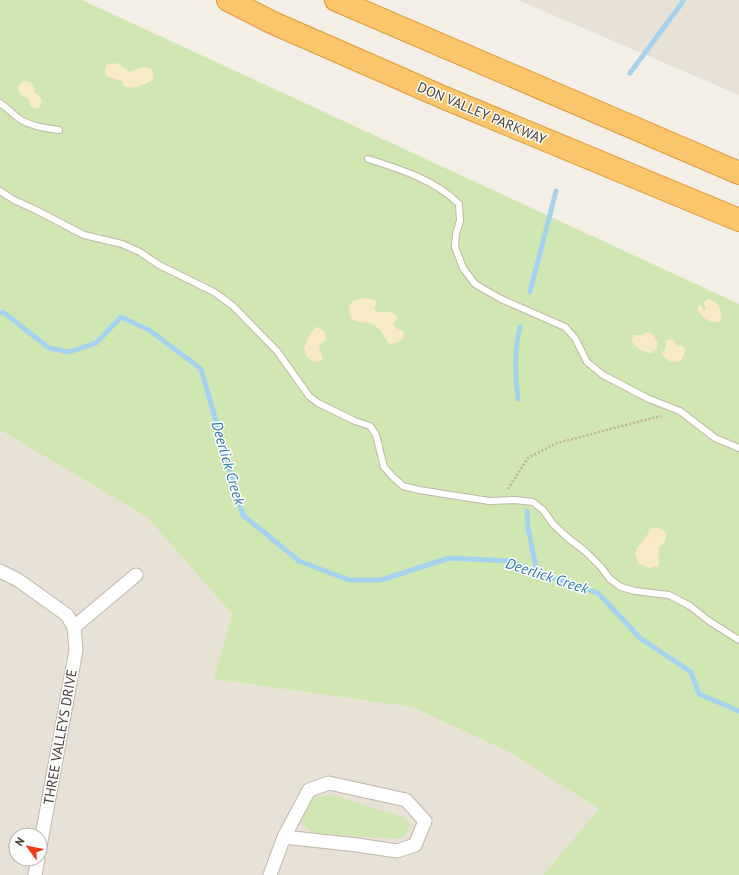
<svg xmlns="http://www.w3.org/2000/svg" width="739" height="875" font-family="'PT Sans',sans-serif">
	<rect width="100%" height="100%" fill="#f3efe7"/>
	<path fill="#e7e1d6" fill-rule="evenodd" d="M518,0H739V95Z
		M0,430L147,517L232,614L214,679L412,707L511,753L599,809L543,875H0ZM16,835H40V859H16Z"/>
	<path fill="#d1e7b1" d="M0,0H82L739,304V875H543L599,809L511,753L412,707L214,679L232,614L147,517L0,430Z
		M332,795L403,817L410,825L406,835L397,839L314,833L303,825L302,814L313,797Z"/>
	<path fill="#f7eac4" d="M112,63L119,64L130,72L144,67L151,69L154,74L153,79C146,85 129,92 122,84L123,81L107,77L105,72L106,66Z
		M24,81L30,82L34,87V92L39,96L42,101L39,108C32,110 29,105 29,99C23,96 17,93 18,86Z
		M365,298L375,300L376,304L374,309L377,312H391L397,317L398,318L394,322L393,326L404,332V334L403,339C400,341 394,344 391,344C386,343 383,333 379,329C369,319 362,325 352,319C344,306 351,299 365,298Z
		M709,299C720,303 722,310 721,321C711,325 700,317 697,308L700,305L703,307V310H706L704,303L706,300Z
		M316,327L320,328L325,332L326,339L325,341L321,343L319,348L323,358L321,361L314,362L307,357L304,348C307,341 310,331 316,327Z
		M647,332L653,334L657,341V349L652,353C644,353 634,347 631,340L634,335H642Z
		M670,339L674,341L677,346H682L685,349L684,356L679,362L669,361L662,355L663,352L666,348V341Z
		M653,528C659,527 662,528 666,532C667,540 665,543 659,547C657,555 661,557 658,566L649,568L638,563L635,554L637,548L646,537L650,529Z"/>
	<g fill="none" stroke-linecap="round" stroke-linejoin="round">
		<path stroke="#a5d3ef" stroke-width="5" d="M630,73L682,3L683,0
			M530,292L556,191
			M0,313L3,312L49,348L69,352L96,343L121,317L149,330L201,369L243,515L299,561L349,580H381L449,558L510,561L537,572L598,593L640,638L691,672L699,694L739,711
			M518,399C515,376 514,351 520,327
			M527,511L528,528L537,572"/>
		<defs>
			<path id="lane" d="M0,103C6,107 11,112 17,117C28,126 45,128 59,130
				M368,159C400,169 435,180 459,204L460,221L456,234L455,247L463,268L475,284L501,299L565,327L575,338L587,362L603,375L649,399L680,411L715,438L739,448
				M0,191L14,200L36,210L84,235L122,244L140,252L159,265L214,292L233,306L277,351L309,396L318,403L355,421L370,426L376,435L384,467L392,476L403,486L419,490L489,501L515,500L533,502L543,510L553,524L568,538L585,551L601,567L610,579L621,587L635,591L669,595L690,606L709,621L739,640"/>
			<path id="street" d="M0,571L18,580L67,615L74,627L76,650L40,847
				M74,627L136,575
				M35,875L38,859
				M270,875L284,837L309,790L329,783L406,800L425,821L415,845L397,851L357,845L284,837"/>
			<path id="highway" d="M228,0L271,22L447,99L739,220
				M336,0L739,173"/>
		</defs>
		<use href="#lane" stroke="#bfb7aa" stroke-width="8"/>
		<use href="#street" stroke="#bfb7aa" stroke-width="15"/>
		<use href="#highway" stroke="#db9a3a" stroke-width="24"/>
		<path stroke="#c0b29c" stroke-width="2.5" stroke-dasharray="2 2" stroke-linecap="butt" d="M508,489L528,458L557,443L661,416"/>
		<use href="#lane" stroke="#fff" stroke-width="6"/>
		<use href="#street" stroke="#fff" stroke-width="13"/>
		<use href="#highway" stroke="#fbc66b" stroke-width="22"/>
	</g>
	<g text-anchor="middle" stroke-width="3" stroke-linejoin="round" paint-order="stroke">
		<g font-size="14" fill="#474036" stroke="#fff">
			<text transform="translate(482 113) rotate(23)" y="5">DON VALLEY PARKWAY</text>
			<text transform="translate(60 737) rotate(-80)" y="5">THREE VALLEYS DRIVE</text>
		</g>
		<g font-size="15" font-style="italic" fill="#2f7aa9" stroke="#fff">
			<text transform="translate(228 463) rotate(74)" y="5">Deerlick Creek</text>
			<text transform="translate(547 576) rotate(18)" y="5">Deerlick Creek</text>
		</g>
	</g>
	<g transform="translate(28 847) rotate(303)"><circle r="19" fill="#ffffff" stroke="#b5b3af"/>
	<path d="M0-3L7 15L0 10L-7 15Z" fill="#f6351c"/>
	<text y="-6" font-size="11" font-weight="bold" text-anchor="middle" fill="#474036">N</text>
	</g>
</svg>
